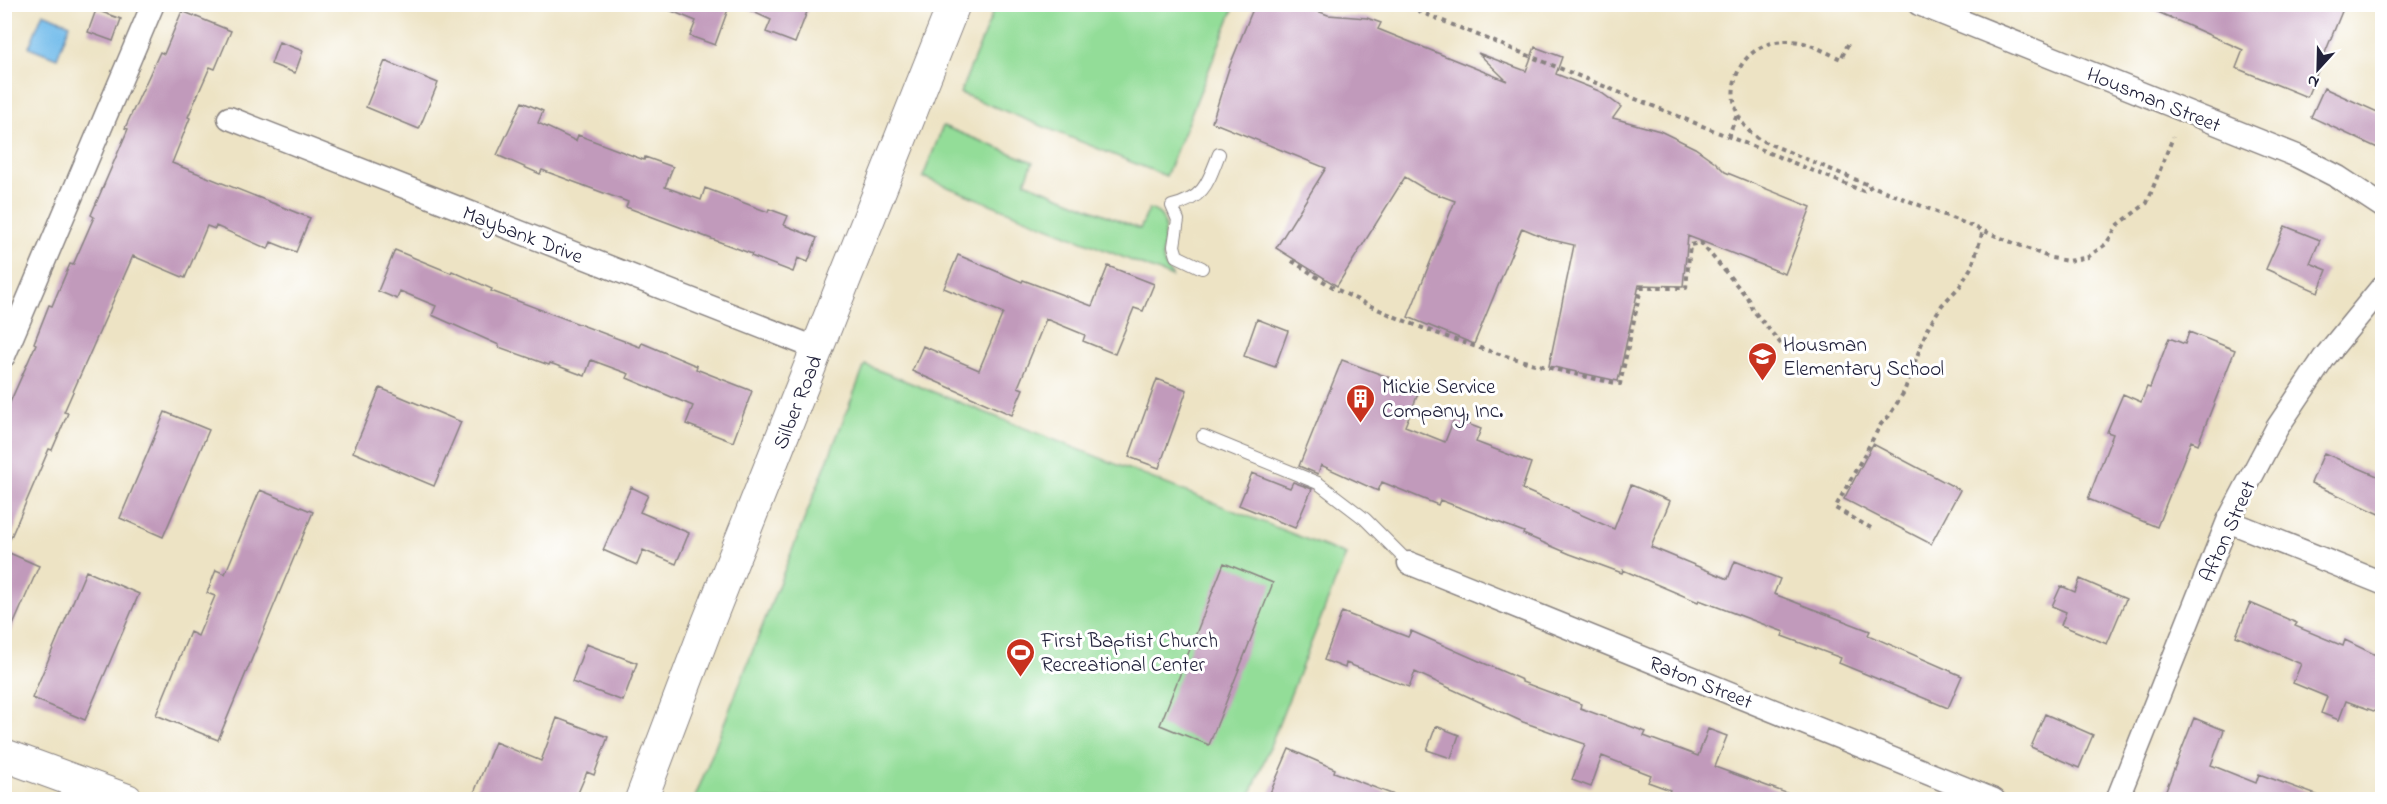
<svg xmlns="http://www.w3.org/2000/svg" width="2387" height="804" font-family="'Indie Flower',sans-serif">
	<rect width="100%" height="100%" fill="#fff"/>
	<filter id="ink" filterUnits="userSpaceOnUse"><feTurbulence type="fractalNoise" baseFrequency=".0167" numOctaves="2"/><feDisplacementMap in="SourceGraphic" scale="12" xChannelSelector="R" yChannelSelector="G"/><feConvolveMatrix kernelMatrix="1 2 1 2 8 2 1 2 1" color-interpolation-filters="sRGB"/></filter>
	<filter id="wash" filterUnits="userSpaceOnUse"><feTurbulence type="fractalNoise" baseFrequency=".008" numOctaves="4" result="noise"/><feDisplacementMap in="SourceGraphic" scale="24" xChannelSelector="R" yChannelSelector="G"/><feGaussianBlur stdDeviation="1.35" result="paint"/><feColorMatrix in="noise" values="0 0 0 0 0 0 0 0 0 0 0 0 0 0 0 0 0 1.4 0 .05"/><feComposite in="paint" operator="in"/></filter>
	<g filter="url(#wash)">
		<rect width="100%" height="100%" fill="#ede3c4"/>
		<path fill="#93dd98" stroke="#5a806a" stroke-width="1.5" d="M996,5H1235L1166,176L960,93Z
			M943,126L1033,162L1025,182L1140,229L1149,209C1183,218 1147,253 1172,275V277L923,177Z
			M865,365L1346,555L1249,799L694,800Z"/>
		<path fill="#72bceb" stroke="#4a6f93" stroke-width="1.5" d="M43,13L70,24L57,58L29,47Z"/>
		<g id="blocks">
			<path fill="#c19abb" d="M659,4H730L715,45L690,36L696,21L659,6Z
				M736,4H810L795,43L766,32L771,20Z
				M1255,4H1299L1328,15L1367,18L1381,23L1378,29L1507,81L1478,53L1526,71L1535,47L1562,57L1556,74L1599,91L1621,107L1613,118L1660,131L1695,148L1715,162L1725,172L1811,207L1785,274L1688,236L1683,286L1639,285L1618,381L1549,366L1574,245L1548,239L1522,228L1474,344L1408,317L1455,201L1428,191L1405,177L1337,286L1276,248L1326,168L1212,122L1230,65Z
				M2140,4H2345L2307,97L2236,68L2243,50Z
				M96,10L121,19L113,41L88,32Z
				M182,11L231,31L215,69L210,67L188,117L190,118L172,163L310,218L296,252L271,242L268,249L216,226L215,229L207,226L185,278L133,256L64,412L68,413L52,450L49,449L5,551L39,566L4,646V416L36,344L34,343L49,305L52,306L70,264L73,265L94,217L91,215L128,129L125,128L160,52L164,54Z
				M279,42L303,51L295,73L271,64Z
				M385,61L438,83L419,129L366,107Z
				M2324,88L2382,114V150L2311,117Z
				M522,102L543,111L538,123L576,141L578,135L644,160L645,157L673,167L665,187L701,200L705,188L768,212L769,209L788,216L784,225L817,238L808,262L798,258L793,272L751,256L752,254L626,207L628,202L542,170L540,174L497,155Z
				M2285,226L2320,240L2310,263L2327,270L2318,292L2266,269Z
				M395,250L451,273L452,271L492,289L491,291L640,347L642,343L697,366L696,369L752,391L733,442L686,424L693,406L627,378L629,374L591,360L585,376L550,363L549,365L499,347V345L432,315L436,306L400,291L397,299L378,291Z
				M958,255L1022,282L1023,280L1092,306L1108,266L1154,284L1143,311L1134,308L1115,354L1083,341L1085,335L1046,319L1018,387L1023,389L1012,415L912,371L923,346L979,370L1003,313L944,288Z
				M1257,319L1288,331L1275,367L1244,356Z
				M2189,332L2235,350L2198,444L2191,441L2157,527L2088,499L2113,434L2107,432L2123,394L2141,402L2147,387L2150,388L2169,338L2185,344Z
				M1342,360L1420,389L1405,426L1445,442L1454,419L1481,429L1476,442L1531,463L1522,489L1614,529L1631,485L1670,501L1651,547L1728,579L1735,561L1780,579L1774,594L1870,631L1868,635L1962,676L1948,708L1839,663L1841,658L1782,636L1784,632L1699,600L1698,602L1623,570L1622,573L1570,554L1523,534L1524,532L1440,500L1438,505L1382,482L1378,491L1321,465L1318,474L1299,466Z
				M1157,379L1187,390L1159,468L1129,457Z
				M380,388L461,422L434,486L353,452Z
				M165,412L209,430L163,537L120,518Z
				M1873,444L1960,490L1931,544L1844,499Z
				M2324,453L2382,478V515L2311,483Z
				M1252,473L1290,488L1293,482L1312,489L1295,528L1239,505Z
				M631,487L648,495L640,512L689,533L676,564L643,550L637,565L603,550Z
				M260,490L313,512L218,740L156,715L190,632L198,636L215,596L207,593L216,570L225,574Z
				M1224,563L1273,583L1209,745L1160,725Z
				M86,571L139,594L85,720L32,698Z
				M2080,579L2126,599L2107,644L2061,625L2066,612L2052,606L2061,586L2075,592Z
				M2250,603L2297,623L2295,626L2343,646L2345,640L2382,658V714L2346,701L2339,720L2321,713L2327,697L2293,683L2301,664L2236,636Z
				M1342,612L1408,637L1411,631L1522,680V682L1581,704L1580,708L1646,732L1644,736L1698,756L1708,729L1727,736L1715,767L1797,797V800H1680L1668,795L1670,790L1648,782L1651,775L1602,756L1591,787L1572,780L1585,744L1523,722L1415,672L1409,687L1346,663L1345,668L1324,660Z
				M586,644L637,663L623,701L572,682Z
				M2045,714L2093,735L2079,768L2031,747Z
				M557,718L608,737L594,775L587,772L575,800H471L495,742L541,761Z
				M2194,718L2224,730L2211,765L2256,783L2259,774L2322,797L2321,800H2162Z
				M1436,726L1459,735L1451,758L1427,750Z
				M1289,749L1335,769L1334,772L1402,798V800H1267Z"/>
		</g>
	</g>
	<g filter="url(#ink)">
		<use href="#blocks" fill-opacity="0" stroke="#888280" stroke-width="1.5"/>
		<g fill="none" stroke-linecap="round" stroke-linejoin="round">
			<defs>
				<path id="lane" d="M1202,268L1177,256L1174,246L1178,220L1172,206C1205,198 1208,182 1219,154
					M1203,436L1318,483L1365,519L1409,563"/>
				<path id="street" d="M1919,4L2297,156L2338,177L2382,206
					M229,118L818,349
					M4,356L153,4
					M2228,521L2382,583
					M1409,563L1994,800
					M2117,800L2228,521L2277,428L2324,358L2382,287"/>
				<path id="secondary" d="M4,755L127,800
					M641,800L708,623L954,4"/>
			</defs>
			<use href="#lane" stroke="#888280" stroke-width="14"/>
			<use href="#street" stroke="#888280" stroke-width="25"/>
			<use href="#secondary" stroke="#888280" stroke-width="34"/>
			<path stroke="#888280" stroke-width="4" stroke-dasharray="4.5 4.5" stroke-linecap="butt" d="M1401,4L1863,191L1872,186L2051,258L2068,261L2088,257L2106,244L2118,225L2147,203L2173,137
				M1848,44L1841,59C1825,52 1807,41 1789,41C1732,40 1713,109 1760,140L1871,186
				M1728,137L1737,115
				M1292,261C1307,270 1322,281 1338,290C1427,336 1523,364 1620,384L1641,288H1686L1690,245L1701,243L1747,297L1752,309L1787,351
				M1871,528L1835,508L1881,424L1889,416L1904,392L1927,329L1942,305L1960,286L1972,266L1983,231"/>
			<use href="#lane" stroke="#fff" stroke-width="12"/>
			<use href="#street" stroke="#fff" stroke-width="22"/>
			<use href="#secondary" stroke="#fff" stroke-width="32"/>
		</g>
	</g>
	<defs>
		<symbol id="school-pin" viewBox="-11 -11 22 30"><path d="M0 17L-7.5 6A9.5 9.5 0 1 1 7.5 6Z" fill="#c8321e" stroke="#fff"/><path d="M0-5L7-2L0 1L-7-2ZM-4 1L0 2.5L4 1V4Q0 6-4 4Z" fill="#fff"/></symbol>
		<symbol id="building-pin" viewBox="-11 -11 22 30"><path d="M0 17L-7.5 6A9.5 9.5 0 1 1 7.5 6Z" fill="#c8321e" stroke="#fff"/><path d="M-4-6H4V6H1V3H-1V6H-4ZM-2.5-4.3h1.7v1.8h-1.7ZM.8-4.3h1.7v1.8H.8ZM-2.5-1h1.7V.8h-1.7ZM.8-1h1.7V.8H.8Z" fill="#fff"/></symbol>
		<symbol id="stadium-pin" viewBox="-11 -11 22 30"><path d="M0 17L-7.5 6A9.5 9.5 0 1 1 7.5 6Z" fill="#c8321e" stroke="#fff"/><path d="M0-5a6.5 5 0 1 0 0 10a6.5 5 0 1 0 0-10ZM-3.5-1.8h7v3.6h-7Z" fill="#fff"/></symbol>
	</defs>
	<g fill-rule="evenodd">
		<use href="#school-pin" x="1746" y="340" width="33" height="45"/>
		<use href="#building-pin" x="1344" y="382" width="33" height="45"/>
		<use href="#stadium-pin" x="1004" y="636" width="33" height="45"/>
	</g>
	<g text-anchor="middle" stroke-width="6" stroke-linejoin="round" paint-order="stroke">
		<g font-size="21" fill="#22223b" stroke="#fff">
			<text transform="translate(2154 99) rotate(22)" y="7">Housman Street</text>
			<text transform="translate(523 234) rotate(21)" y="7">Maybank Drive</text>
			<text transform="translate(797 402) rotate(-68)" y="7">Silber Road</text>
			<text transform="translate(2227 531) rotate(-66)" y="7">Afton Street</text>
			<text transform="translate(1701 682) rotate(22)" y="7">Raton Street</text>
		</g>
		<g font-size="21" fill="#22223b" stroke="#fff" text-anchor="start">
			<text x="1783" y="351">Housman<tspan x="1783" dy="24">Elementary School</tspan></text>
			<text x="1382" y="393">Mickie Service<tspan x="1382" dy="24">Company, Inc.</tspan></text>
			<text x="1041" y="647">First Baptist Church<tspan x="1041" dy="24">Recreational Center</tspan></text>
		</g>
	</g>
	<rect width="2387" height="804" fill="none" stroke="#fff" stroke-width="24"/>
	<g transform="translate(2318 69) rotate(202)" stroke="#ffffff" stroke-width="4.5" paint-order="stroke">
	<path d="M0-4.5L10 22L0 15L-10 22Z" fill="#22223b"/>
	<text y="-9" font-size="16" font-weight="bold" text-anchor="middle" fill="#22223b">N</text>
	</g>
</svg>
